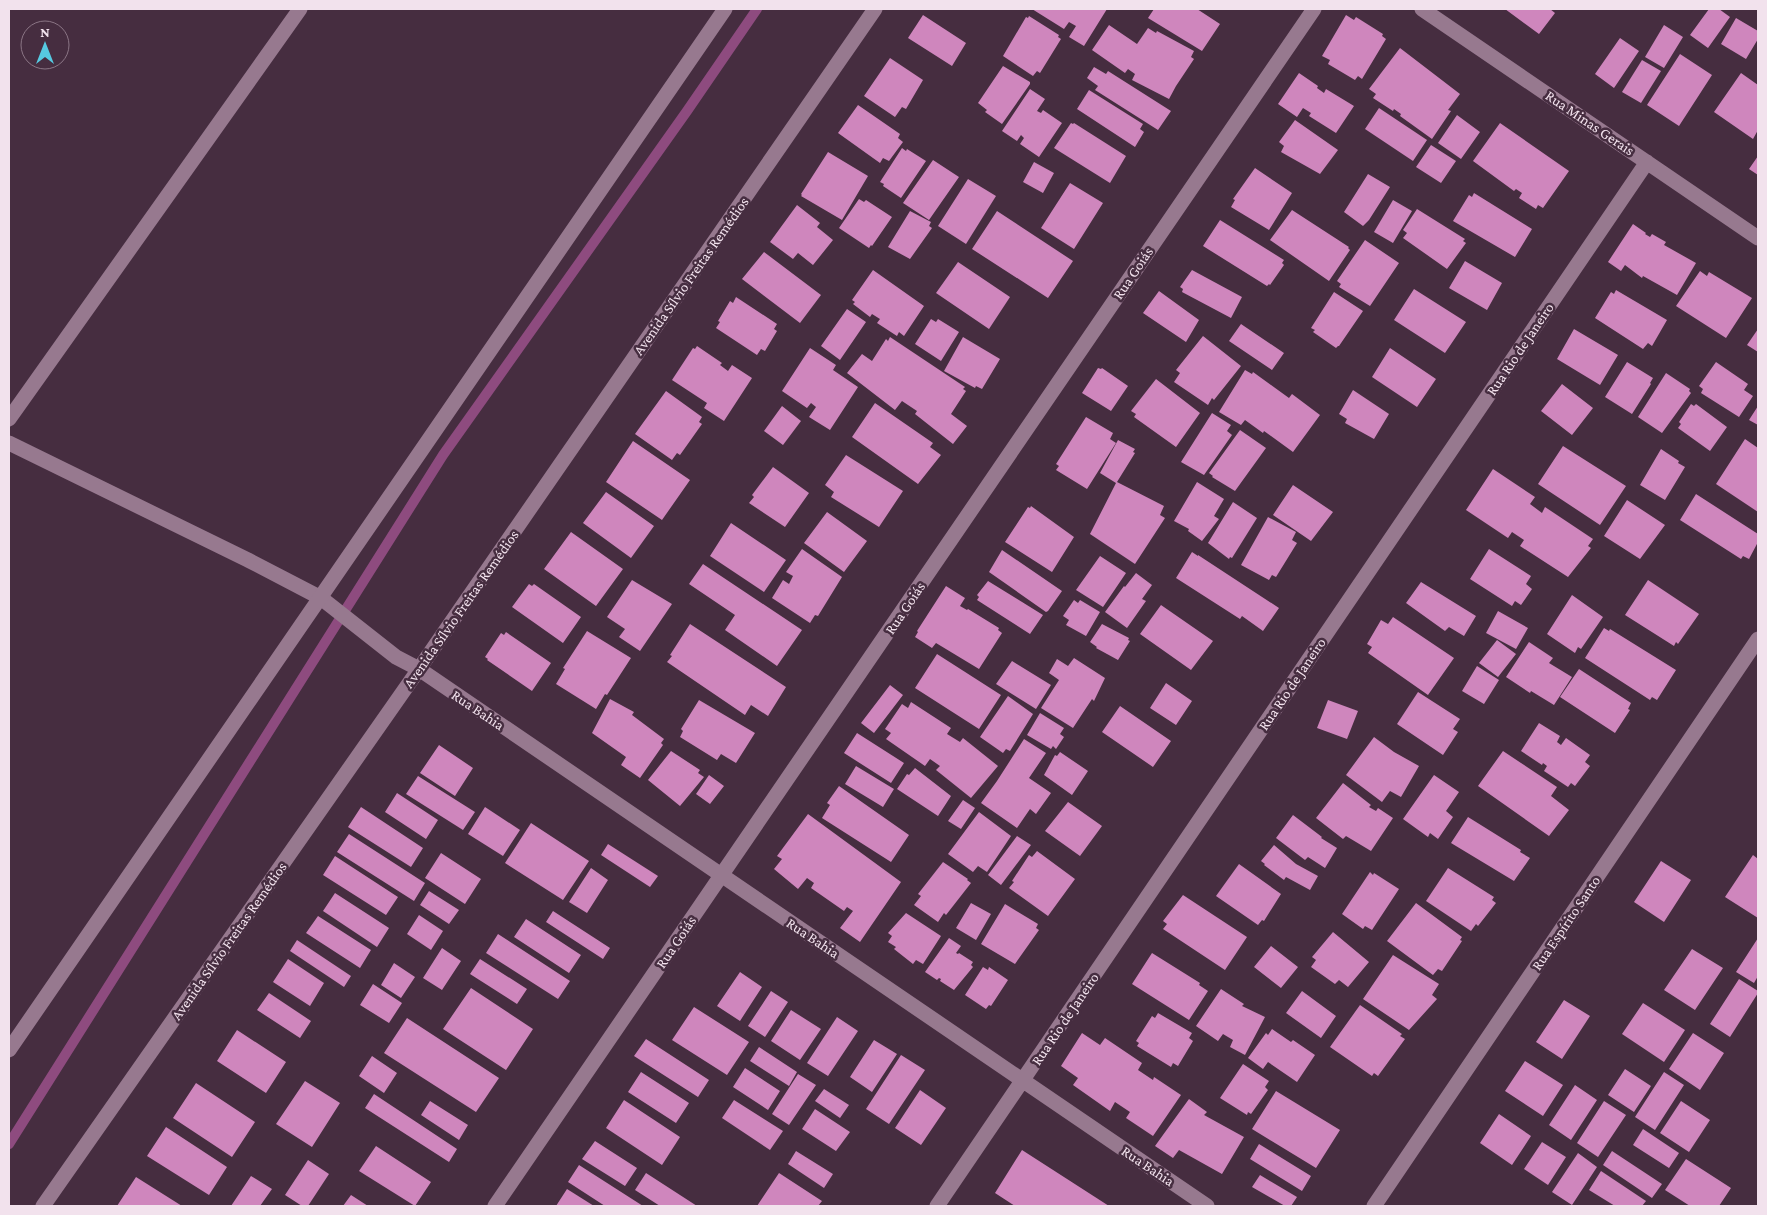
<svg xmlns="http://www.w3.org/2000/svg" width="1767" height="1215" font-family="'Crimson Pro',serif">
	<rect width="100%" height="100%" fill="#462d40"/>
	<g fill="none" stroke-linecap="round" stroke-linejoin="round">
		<path stroke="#8e4b7f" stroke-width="10" d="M9,1144L443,455L687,111L757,9"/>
	</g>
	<path fill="#cf86bd" d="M1032,9H1107L1084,46L1069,37L1076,26L1069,22L1064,29Z
		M1154,9H1197L1220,24L1202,51L1148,18Z
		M1505,9H1550L1555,13L1539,34Z
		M1709,9H1719L1730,17L1708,48L1690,35Z
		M923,15L966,43L952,66L908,38Z
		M1346,15L1354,20L1356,17L1383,34L1382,36L1386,39L1362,79L1358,76L1355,80L1328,64L1330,60L1322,56Z
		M1029,16L1059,35L1058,37L1061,39L1040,73L1037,71L1033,76L1003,56L1026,17L1028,18Z
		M1736,18L1758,31V39L1746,59L1721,44Z
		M1109,25L1137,44L1148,28L1156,33L1157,31L1194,51L1191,57L1194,59L1176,86L1169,99L1132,80L1135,74L1128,69L1125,73L1092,50Z
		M1664,25L1683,37L1664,68L1645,57Z
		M1620,38L1639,51L1614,88L1595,74Z
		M1400,48L1460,94L1448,110L1451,111L1432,139L1400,116L1401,114L1394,109L1393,111L1373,98L1376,94L1369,89Z
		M1680,54L1712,75L1679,126L1647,105Z
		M890,58L923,80L906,109L902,107L895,117L864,96Z
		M1642,60L1661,71L1641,103L1622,92Z
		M1003,66L1030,82V84L1002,124L985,112L987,110L978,103Z
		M1094,67L1106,74L1108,71L1171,111L1158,130L1095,90L1098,86L1087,78Z
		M1299,73L1318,86L1317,88L1324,93L1326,89L1354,106L1336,133L1309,116L1311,113L1303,108L1297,117L1278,104Z
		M1741,73L1758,85V130L1753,139L1714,112Z
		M1030,89L1045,99L1037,111L1041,113L1043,110L1062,123L1039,157L1020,144L1024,138L1021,135L1017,141L1002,131Z
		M1089,90L1143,124L1140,129L1144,132L1135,147L1077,109Z
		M858,105L900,134L898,138L903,142L889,161L883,158L880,163L838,133Z
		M1379,108L1427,140L1413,161L1365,129Z
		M1457,115L1480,132L1461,159L1438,143Z
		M1295,120L1338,150L1320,174L1281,152L1284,146L1279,142Z
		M1071,123L1073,124L1074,123L1126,156L1110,183L1054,148Z
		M1500,123L1569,171L1543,208L1538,205L1536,209L1519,198L1522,193L1516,189L1514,191L1473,161Z
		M1431,145L1456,161L1441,183L1416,167Z
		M902,148L906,151L907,149L926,161L901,198L883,186L884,184L880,182Z
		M828,152L868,176L842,220L801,196L802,195L801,194Z
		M1758,156V175L1749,169Z
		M933,160L959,177L929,220L903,203Z
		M1034,162L1054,173L1043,193L1023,182Z
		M1255,168L1292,193L1269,230L1231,207L1235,200L1233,199Z
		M1368,174L1390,187L1369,220L1363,226L1344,212Z
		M968,179L996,196L966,244L938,226Z
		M1070,183L1103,203L1074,249L1041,228Z
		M1474,193L1532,229L1515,257L1453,221L1469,195L1472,197Z
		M859,199L864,202L866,200L892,217L872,246L871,245L869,248L839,228Z
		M1393,200L1412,211L1393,243L1374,232Z
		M797,205L820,223L817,227L833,240L813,265L798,253L793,259L770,242Z
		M1417,209L1465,239L1463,241L1466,243L1447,269L1403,238L1407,233L1403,230Z
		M1292,210L1349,247L1348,248L1350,250L1329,281L1270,240Z
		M910,211L931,222L929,226L932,228L910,259L888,247Z
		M997,211L1073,261L1048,298L972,249Z
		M1220,220L1284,260L1282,263L1284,265L1270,285L1269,284L1267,286L1203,246Z
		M1633,224L1646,233L1645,234L1650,237L1652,234L1666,242L1664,245L1696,263L1677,295L1643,276L1642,278L1625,265L1621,271L1608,262Z
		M1365,240L1399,263L1370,306L1339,287L1341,284L1337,281Z
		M764,252L821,295L800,323L742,279Z
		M1465,261L1502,283L1487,310L1449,288Z
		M958,262L1010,297L989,329L936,293Z
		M873,270L924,306L904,336L899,332L897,336L877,323L880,319L872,314L870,317L853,304L855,302L852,300Z
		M1192,270L1242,297L1231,318L1182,292L1183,289L1180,287Z
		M1700,271L1707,276L1709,272L1752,298L1726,338L1676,306Z
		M1414,289L1466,322L1445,353L1394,320Z
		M1616,290L1667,320L1652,346L1648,343L1643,349L1595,318L1611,292L1614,294Z
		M1159,291L1199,320L1186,342L1143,313Z
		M1334,292L1363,311L1339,346H1338L1336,348L1313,332L1315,330L1311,328Z
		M736,297L777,324L774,329L777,331L765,351L761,349L757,355L716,328L720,322L718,321L730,301L733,303Z
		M847,309L866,322L840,360L821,346Z
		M931,319L936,322L938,319L959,332L941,361L915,344Z
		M1241,324L1284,353L1272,370L1229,341Z
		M1574,329L1618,355L1600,385L1557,359Z
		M1758,329V352L1747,345Z
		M1203,336L1241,366L1214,400L1212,398L1208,405L1174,382L1180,373L1176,370Z
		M890,337L965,387L963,389L966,391L951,414L967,426L953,444L915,414L917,411L902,401L895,410L847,373L862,354L872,361L886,339L888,341Z
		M963,337L1000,359L982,389L976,386L975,388L944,371Z
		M697,346L722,363L720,365L728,371L732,365L752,378L724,421L704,408L707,403L672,380L693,348L695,349Z
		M810,348L836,365L833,370L858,387L830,430L809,417L816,407L811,403L807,408L782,391Z
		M1390,348L1436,379L1417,407L1372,377Z
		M1627,362L1653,378L1650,383L1651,384L1632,414L1605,397Z
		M1716,362L1748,384L1744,390L1753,396L1739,417L1701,393L1703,389L1699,386Z
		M1098,368L1101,369L1102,368L1128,386L1111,411L1082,393Z
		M1245,370L1252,374L1253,372L1289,398L1292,394L1320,415L1293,452L1264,431L1263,433L1245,420L1241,425L1219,412Z
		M1666,373L1690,389L1689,391L1691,393L1662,433L1638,417Z
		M1156,379L1200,413L1176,447L1134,417L1136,414L1131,411Z
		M1562,384L1593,408L1572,435L1541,411Z
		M1353,390L1389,414L1374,439L1345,423L1347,419L1339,414Z
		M666,391L702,417L699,422L702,424L680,455L677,453L672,460L635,434Z
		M875,403L933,443L930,447L941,455L918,484L852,437Z
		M1691,404L1694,406L1696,404L1727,427L1710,451L1678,428L1681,424L1679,422Z
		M782,406L801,421L783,445L764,431Z
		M1758,406V425L1749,420Z
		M1212,413L1231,425L1227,431L1232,435L1204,475L1181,462Z
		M1086,417L1113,433L1110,439L1116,443L1087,489L1056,470L1059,466L1056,464Z
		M1240,430L1266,448L1235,491L1212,477L1213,476L1209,473Z
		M1745,439L1758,448V512L1716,484Z
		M1118,440L1135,449L1133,452L1135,453L1117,482L1164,506L1160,515L1165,518L1135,564L1090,534L1116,483L1100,473Z
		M633,441L690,480L662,520L606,482Z
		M1563,446L1626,486L1600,525L1538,484Z
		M1661,449L1679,461L1678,463L1685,467L1665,500L1640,485Z
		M846,455L903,491L879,527L831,497L834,492L825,485Z
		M773,467L809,493L785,527L749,503L754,497L752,495Z
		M1493,469L1535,497L1530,504L1542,513L1545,507L1593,539L1588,546L1591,548L1568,577L1520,546L1524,540L1512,532L1508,538L1466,510Z
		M1197,482L1224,499L1214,516L1219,519L1202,541L1188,531L1189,529L1174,521Z
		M1293,485L1333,512L1311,541L1273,515Z
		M606,492L654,526L631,558L583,523Z
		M1696,494L1758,534V542L1749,559L1743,556L1741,559L1680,520Z
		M1627,500L1665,525L1640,559L1604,536Z
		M1233,502L1257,518L1232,558L1230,557L1229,559L1208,543Z
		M1031,506L1074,537L1052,572L1005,542L1028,507L1030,508Z
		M827,512L867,541L844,572L804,543Z
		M1268,517L1296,532L1292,540L1297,543L1276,577L1272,575L1269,580L1241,565Z
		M731,523L786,560L764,592L710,556Z
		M571,532L623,569L596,606L544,569Z
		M802,549L842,577L818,616L815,615L810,623L772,598L783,580L789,584L793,576L786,572Z
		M1489,549L1531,576L1526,584L1532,589L1521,605L1515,601L1512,606L1470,579Z
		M1002,550L1062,591L1048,611L1046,612L989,572Z
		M1192,552L1198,556V555L1279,608L1263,631L1242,616L1240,619L1176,578Z
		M1100,556L1126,573L1103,607L1076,590Z
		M703,564L802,630L777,666L725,630L735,615L689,584Z
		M1136,573L1152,585L1142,599L1146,601L1127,628L1105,612L1124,586L1125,587Z
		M632,580L672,604L640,651L619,637L625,629L607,617Z
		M1648,580L1699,614L1678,644L1676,642L1674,646L1625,615Z
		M988,581L1043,615L1030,634L977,600L979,597L977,595Z
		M1421,582L1476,616L1464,636L1449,627L1445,631L1406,603Z
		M529,584L532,586L534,584L581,617L563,643L512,607Z
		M946,586L965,598L960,606L967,610L968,609L999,628L998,630L1002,633L979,669L936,643L932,648L915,637L918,632L917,631Z
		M1572,595L1603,617L1581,649L1578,647L1575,653L1547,634Z
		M1074,600L1078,603L1080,600L1100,612L1086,636L1066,625L1069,620L1063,616Z
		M1161,605L1213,641L1191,670L1140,634Z
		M1498,611L1528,628L1516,649L1486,633Z
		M1393,617L1454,658L1428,695L1368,653L1372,647L1367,644L1381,620L1388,624Z
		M690,624L786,687L768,716L751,705L745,715L667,662L672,656L670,655Z
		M1102,624L1129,638L1128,640L1130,641L1118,660L1096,648L1097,647L1090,642Z
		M1604,628L1609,631L1610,629L1676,670L1657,700L1652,697L1650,700L1585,658Z
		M587,631L631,658L607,695L605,694L596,709L556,684L565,669L563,668Z
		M506,632L551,663L532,691L487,660L488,659L485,657L501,633L504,635Z
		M1497,640L1516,654L1498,677L1479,663Z
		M1529,642L1553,658L1549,663L1572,677L1554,705L1531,691L1530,693L1506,677Z
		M937,654L1001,695L979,729L915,688Z
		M1074,658L1105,678L1094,701L1092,699L1073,728L1041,708L1059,680L1049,673L1057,659L1068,666Z
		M1012,661L1051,685L1036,709L996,684Z
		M1477,666L1499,680L1484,704L1462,691Z
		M1579,669L1631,703L1628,709L1630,710L1615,733L1560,697Z
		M1166,683L1192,701L1176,725L1150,708Z
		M890,685L903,695L874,733L861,723Z
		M1418,692L1460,719L1453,729L1458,732L1443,755L1397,724Z
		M1008,696L1033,714L1010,751L1006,749L1003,753L980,737Z
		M610,699L634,712L632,715L664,739L661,743L663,745L640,778L621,765L626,757L592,733Z
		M699,700L755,733L736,763L721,754L717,760L680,737L683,731L681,729Z
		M1328,700L1358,711L1347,739L1317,728Z
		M911,702L951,728L947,734L960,742L963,738L998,766L971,798L936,770L940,766L930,759L925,766L886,739L891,733L885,729L902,704L908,708Z
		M1120,706L1171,741L1153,767L1102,732Z
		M1040,713L1064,728L1060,734L1064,737L1056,749L1053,746L1051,749L1027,735Z
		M1539,723L1560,736L1557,742L1561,745L1566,738L1590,755L1585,762L1590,766L1575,786L1571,783L1568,787L1544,771L1547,766L1543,763L1542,765L1521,751Z
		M857,733L904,763L891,783L844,753Z
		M1374,737L1394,752L1419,766L1401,797L1390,791L1382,802L1346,775Z
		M1024,739L1046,753L1029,778L1051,793L1036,814L1030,809L1017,828L981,803L997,781Z
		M439,745L473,768L455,796L420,773Z
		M671,751L700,770L698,773L704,777L680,806L648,780Z
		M1503,751L1557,787L1551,796L1569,810L1549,836L1478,786Z
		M1060,752L1088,771L1072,795L1044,775L1055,755L1057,756Z
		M856,766L894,789L883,807L845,784Z
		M915,768L951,796L938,816L897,789L907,774L909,775Z
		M709,775L724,786L710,804L696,794Z
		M1434,775L1459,792L1446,811L1453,817L1438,839L1430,833L1428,837L1403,819Z
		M418,776L475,812L463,830L406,794Z
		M1343,783L1371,805L1369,807L1376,811L1378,808L1393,818L1371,851L1346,836L1343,839L1316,818Z
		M839,786L909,835L891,862L822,818L830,805L827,803Z
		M397,793L438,820L426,839L385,812Z
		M963,800L975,808L961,829L948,821Z
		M1068,802L1102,826L1080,856L1045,831Z
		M361,807L423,848L411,867L348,827Z
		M485,807L520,830L503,856L468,834Z
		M979,812L1011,836L987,872L978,866L973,872L948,854Z
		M808,814L901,882L860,942L840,928L853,911L847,907L844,911L811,888L814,883L807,878L798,889L774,869L782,859L777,856Z
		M1293,815L1322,837L1321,838L1337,848L1325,868L1308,857L1305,860L1276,838Z
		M1468,817L1521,850L1520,852L1530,858L1514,881L1451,843Z
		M531,823L589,861L563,900L505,863Z
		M349,834L425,883L414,901L337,852Z
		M1017,836L1031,845L1001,885L988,875Z
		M608,844L658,876L650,887L601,855Z
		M1274,845L1296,864L1318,876L1310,890L1286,877L1284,880L1264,865L1265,864L1261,861Z
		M1037,851L1075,879L1048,916L1009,888L1014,882L1012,881L1029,855L1032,857Z
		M441,853L481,879L465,904L425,878Z
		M1753,855L1758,859V918L1725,897Z
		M335,856L398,897L386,915L323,875Z
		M1661,861L1691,880L1664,922L1634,902Z
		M943,862L968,879L967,880L971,883L946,915L944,913L938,922L914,905L921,896L918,894Z
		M1239,864L1281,894L1264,921L1262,920L1258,925L1216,896Z
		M591,868L608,880L587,913L569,902Z
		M1448,868L1494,897L1492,900L1496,903L1478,926L1476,924L1471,931L1426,901Z
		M1370,872L1373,875L1374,873L1399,889L1372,930L1365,926L1363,929L1342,914Z
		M429,891L459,910L449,924L420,905Z
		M335,893L389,928L377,947L323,911Z
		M1183,895L1247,937L1225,970L1163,929L1167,924L1163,921Z
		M971,903L991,914L976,940L956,928Z
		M1416,903L1462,937L1460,940L1462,941L1442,971L1438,969L1433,975L1387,941Z
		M1005,904L1038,924L1036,928L1039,930L1015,964L981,944Z
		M553,911L610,948L603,959L546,922Z
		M906,913L941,936L923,964L916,960L913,964L894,949L896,947L888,942L892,936L888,933Z
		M419,915L443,931L431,950L407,934Z
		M318,916L371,950L360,968L306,933Z
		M526,919L581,955L569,973L514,937Z
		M1333,932L1369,962L1348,987L1339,980L1335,984L1311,967L1316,960L1312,957Z
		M498,934L570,981L558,999L486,953Z
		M949,938L961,946L956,953L958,954L959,953L973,962L971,965L973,967L954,990L940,981L941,979L939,978L937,980L925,972Z
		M1758,938V976L1754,983L1736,972Z
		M297,940L351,976L344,987L290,951Z
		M1271,946L1298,967L1281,988L1254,967Z
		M442,948L461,961L442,990L423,978Z
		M1692,949L1723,968L1695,1010L1664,990Z
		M1152,953L1200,983L1199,985L1208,991L1189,1020L1132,984Z
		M1393,955L1439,984L1432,995L1437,999L1409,1030L1363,999Z
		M288,959L324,983L310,1006L273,982Z
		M480,959L527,989L517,1004L470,974Z
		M394,963L415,977L401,998L381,985Z
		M983,967L988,970L989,967L1008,980L991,1006L989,1005L986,1009L965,995Z
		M740,972L762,987L740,1021L717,1006Z
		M1739,979L1758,991V993L1730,1037L1710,1024Z
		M373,984L402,1003L389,1023L360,1005Z
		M471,988L533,1029L506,1070L443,1029Z
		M1221,989L1244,1004L1242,1006L1265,1017L1245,1055L1230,1047L1233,1040L1223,1034L1218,1041L1196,1026Z
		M771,991L788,1002L765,1037L748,1026Z
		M1302,991L1336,1016L1321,1038L1286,1013Z
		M269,993L311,1021L300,1038L257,1010Z
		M1564,1000L1590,1016L1562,1059L1536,1042Z
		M1643,1003L1685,1030L1664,1062L1622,1034Z
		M1360,1005L1402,1034L1400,1036L1405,1039L1378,1076L1374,1073L1372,1076L1330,1047Z
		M694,1007L749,1042L727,1075L672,1040Z
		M791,1010L821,1029L800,1060L771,1041Z
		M1158,1013L1192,1033L1189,1038L1193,1041L1178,1066L1173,1063L1171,1067L1137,1046L1139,1043L1136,1041L1152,1016L1155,1018Z
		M837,1017L858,1031L828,1076L807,1063Z
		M407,1018L499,1078L476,1112L384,1053Z
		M1272,1029L1291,1042L1293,1040L1315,1055L1297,1082L1268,1062L1263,1069L1248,1058L1266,1033L1268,1035Z
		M237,1030L286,1062L266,1093L217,1061Z
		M1082,1033L1100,1045L1105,1038L1142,1063L1138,1070L1153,1080L1154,1077L1181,1095L1153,1136L1126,1118L1130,1112L1115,1102L1110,1111L1073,1085L1078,1078L1061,1066Z
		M1693,1033L1724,1053L1700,1090L1669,1069Z
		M646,1039L709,1080L698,1097L634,1056Z
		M874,1040L897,1054L872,1092L850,1077Z
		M759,1047L797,1072L789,1086L750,1061Z
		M901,1055L925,1070L889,1124L866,1109Z
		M372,1056L397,1073L384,1093L359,1076Z
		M1525,1061L1563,1085L1543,1116L1505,1091Z
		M1243,1064L1269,1081L1265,1087L1268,1090L1251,1114L1248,1112L1247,1115L1220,1098Z
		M745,1068L780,1091L768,1110L733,1087Z
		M1625,1069L1651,1086L1634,1112L1608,1095Z
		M641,1072L689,1103L676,1123L628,1092Z
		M1664,1072L1684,1085L1655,1130L1635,1117Z
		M798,1074L816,1085L789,1125L772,1114Z
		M305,1081L340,1103L312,1147L276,1124Z
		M196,1083L255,1122L232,1157L173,1118Z
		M1575,1085L1597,1100L1571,1140L1549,1125Z
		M824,1089L849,1105L840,1118L815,1101Z
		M920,1090L946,1108L921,1145L895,1128Z
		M1276,1091L1340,1130L1316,1168L1252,1129Z
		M374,1094L457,1149L449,1162L365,1108Z
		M1189,1099L1207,1112L1204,1115L1244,1137L1222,1174L1179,1150L1173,1158L1155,1146Z
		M624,1100L680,1137L662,1165L606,1128Z
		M734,1100L783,1131L770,1150L722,1118Z
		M430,1101L468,1125L459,1140L421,1115Z
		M1604,1101L1626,1115L1598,1157L1577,1143Z
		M1681,1101L1710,1120L1689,1152L1660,1133Z
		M815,1109L850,1132L836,1151L802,1129Z
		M1499,1114L1531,1136L1512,1165L1480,1143Z
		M166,1127L227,1167L209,1195L147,1156Z
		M1643,1129L1679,1153L1669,1168L1633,1145Z
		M595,1141L637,1168L625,1186L582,1159Z
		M1542,1142L1566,1157L1548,1185L1524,1169Z
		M1259,1144L1311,1176L1302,1191L1250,1159Z
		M376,1146L431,1182L415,1206L359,1171Z
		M1022,1150L1109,1206H1015L995,1193Z
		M796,1151L833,1174L824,1188L788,1164Z
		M1612,1151L1662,1184L1652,1198L1603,1165Z
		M1578,1153L1597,1167L1572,1205L1552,1192Z
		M1686,1159L1731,1188L1719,1206H1690L1665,1190Z
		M308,1160L329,1174L308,1206H302L285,1195Z
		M579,1165L643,1206H605L568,1182Z
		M1601,1171L1646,1201L1642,1206H1615L1589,1190Z
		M646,1173L697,1206H660L635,1190Z
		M779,1173L822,1201L818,1206H757Z
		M1260,1175L1297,1197L1291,1206H1285L1252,1187Z
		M251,1176L272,1189L260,1206H231Z
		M136,1177L182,1206H117Z
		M567,1189L594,1206H556Z
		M351,1195L368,1206H343Z"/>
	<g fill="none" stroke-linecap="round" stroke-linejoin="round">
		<path stroke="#97798f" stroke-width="15" d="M1422,9L1758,238
			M9,419L300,9
			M9,443L248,560L321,598L396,657L419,669L1207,1206
			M495,1206L1314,9
			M937,1206L1647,162
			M1374,1206L1758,639"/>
		<path stroke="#97798f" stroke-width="15" d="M9,1050L725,9
			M43,1206L419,669L875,9"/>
	</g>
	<g text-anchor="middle" stroke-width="5" stroke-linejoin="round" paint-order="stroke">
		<g font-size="15" fill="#f2e2ed" stroke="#462d40">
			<text transform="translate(1590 123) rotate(34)" y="5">Rua Minas Gerais</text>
			<text transform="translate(1133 273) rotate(-56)" y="5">Rua Goiás</text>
			<text transform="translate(691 276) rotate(-55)" y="5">Avenida Sílvio Freitas Remédios</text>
			<text transform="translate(1520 349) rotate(-56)" y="5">Rua Rio de Janeiro</text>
			<text transform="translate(905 608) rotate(-56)" y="5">Rua Goiás</text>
			<text transform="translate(461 609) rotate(-55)" y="5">Avenida Sílvio Freitas Remédios</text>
			<text transform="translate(1292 684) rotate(-56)" y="5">Rua Rio de Janeiro</text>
			<text transform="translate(478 710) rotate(34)" y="5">Rua Bahia</text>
			<text transform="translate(1566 923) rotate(-56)" y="5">Rua Espírito Santo</text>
			<text transform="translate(813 938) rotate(34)" y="5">Rua Bahia</text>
			<text transform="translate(229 941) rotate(-55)" y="5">Avenida Sílvio Freitas Remédios</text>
			<text transform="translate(676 942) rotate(-56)" y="5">Rua Goiás</text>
			<text transform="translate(1065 1019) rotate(-56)" y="5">Rua Rio de Janeiro</text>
			<text transform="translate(1148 1166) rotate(34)" y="5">Rua Bahia</text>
		</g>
	</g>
	<rect width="1767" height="1215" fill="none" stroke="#f2e2ed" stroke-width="20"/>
	<g transform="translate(45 45)"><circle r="24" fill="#462d40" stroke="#8b7585"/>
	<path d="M0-4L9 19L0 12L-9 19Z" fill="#56c9e1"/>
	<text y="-8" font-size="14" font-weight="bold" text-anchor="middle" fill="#f2e2ed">N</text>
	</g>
</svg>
